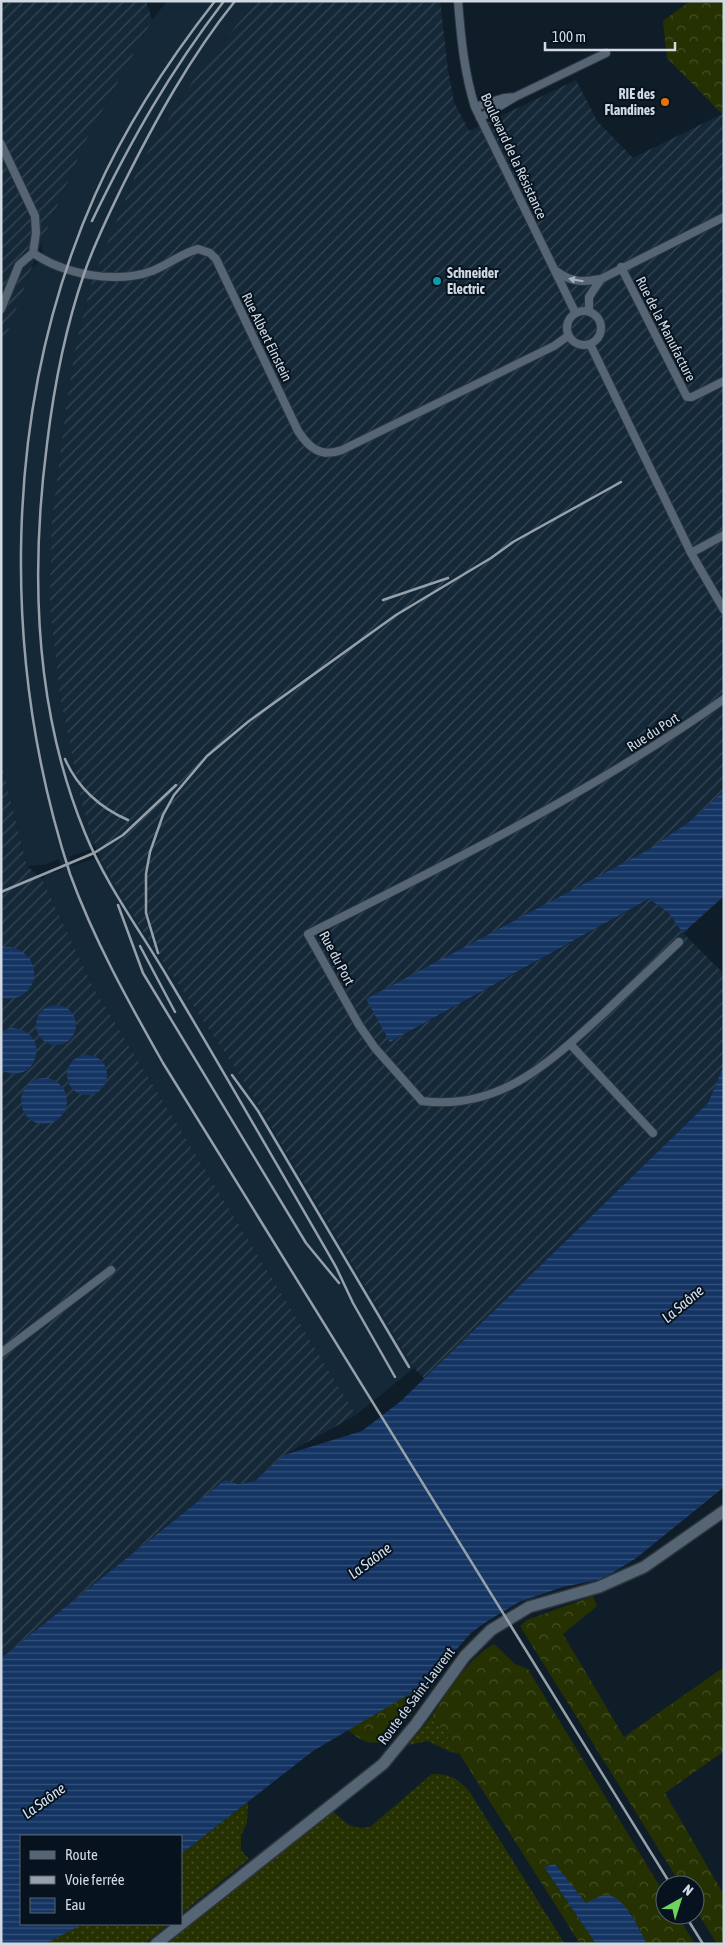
<svg xmlns="http://www.w3.org/2000/svg" width="725" height="1945" font-family="'Asap Condensed',sans-serif">
	<defs>
		<pattern id="industrial-furrows" width="10" height="10" patternUnits="userSpaceOnUse" patternTransform="scale(1.25)"><rect width="10" height="10" fill="#152838"/><path d="M-1 1l2-2M0 10L10 0M9 11l2-2" fill="none" stroke="#364755"/></pattern>
		<pattern id="grass-dots" width="8" height="8" patternUnits="userSpaceOnUse" patternTransform="scale(1.25)"><rect width="8" height="8" fill="#253101"/><path d="M2 2h.1M6 6h.1" fill="none" stroke="#444e26" stroke-width="1.8" stroke-linecap="round"/></pattern>
		<pattern id="forest-crowns" width="20" height="18" patternUnits="userSpaceOnUse" patternTransform="scale(1.25)"><rect width="20" height="18" fill="#253101"/><path d="M2 6a3 3 0 1 1 6 0M12 15a3 3 0 1 1 6 0" fill="none" stroke="#444e26"/></pattern>
		<pattern id="water-rules" width="6" height="5" patternUnits="userSpaceOnUse" patternTransform="scale(1.25)"><rect width="6" height="5" fill="#143564"/><path d="M0 2.5h6" fill="none" stroke="#35527a"/></pattern>
	</defs>
	<rect width="100%" height="100%" fill="#0f1d29"/>
	<path fill="#152838" d="M167,1H256L196,76L139,166L96,273L86,277L92,281L77,340L67,400L51,529L50,608L60,696L82,804L96,842L91,849L69,857L72,866L99,857L140,927L247,1086L414,1368L356,1415L94,989L42,879L47,874L62,870L59,859L44,865L27,866L1,761V349L7,329L32,268L40,261L52,266L54,260L43,256L41,243L86,140L152,20Z"/>
	<path fill="url(#industrial-furrows)" d="M1,1H146L152,20L86,140L41,243L1,349Z
		M256,1H440L448,70L454,102L469,131L576,80L597,121L633,158L724,113V791L692,820L391,1042L650,899L668,912L683,933L724,974V1065L708,1103L425,1379L414,1368L247,1086L140,927L99,857L82,804L60,696L50,608L51,529L67,400L77,340L92,281L139,166L196,76Z
		M1,761L27,866L42,879L94,989L356,1415L284,1455L255,1481L238,1484L202,1498L1,1658Z"/>
	<path fill="url(#grass-dots)" d="M432,1716L459,1753L450,1752L428,1741L408,1745Z
		M432,1774C450,1774 457,1778 469,1791L565,1944H167L333,1812C347,1823 350,1830 370,1827Z
		M248,1802L247,1823L241,1835V1850L249,1859L181,1914V1854Z
		M83,1924H169L144,1944H45Z"/>
	<path fill="url(#forest-crowns)" d="M690,1H724L722,114L667,58L663,21Z
		M593,1596L597,1606L563,1634L624,1737L724,1667V1751L665,1793L724,1895V1944H717L695,1908V1885H681L520,1626L527,1620Z
		M494,1644L515,1664L528,1669L665,1895V1915H677L695,1944H647L631,1913L604,1895L586,1904L555,1864L544,1867L596,1944H580L459,1753L432,1716C450,1689 465,1661 494,1644Z
		M423,1686L417,1707L388,1742C368,1744 363,1743 348,1730Z"/>
	<path fill="url(#water-rules)" d="M724,791V896L683,933L668,912L649,899L390,1042L366,999L646,851L692,820Z
		M11,947C48,957 38,1005 1,998V947Z
		M36 1025a20 20 0 1 1 40 0a20 20 0 1 1-40 0Z
		M11,1028C54,1030 37,1089 1,1070V1032Z
		M67 1075a20 20 0 1 1 40 0a20 20 0 1 1-40 0Z
		M724,1065V1487L635,1559L602,1579L563,1587L519,1602L486,1622L472,1632L423,1686L313,1751L181,1854V1836H21V1924H83L45,1944H1V1658L225,1480L238,1484L255,1481L284,1455L362,1431L401,1401L708,1103Z
		M21 1101a23 23 0 1 1 46 0a23 23 0 1 1-46 0Z
		M555,1864L586,1903C591,1901 598,1896 604,1895C624,1893 640,1930 647,1944H596L544,1867Z"/>
	<g fill="none" stroke-linecap="round" stroke-linejoin="round">
		<defs>
			<path id="minor" d="M458,1C461,38 464,72 475,107L575,312
				M515,97L606,53
				M475,107L504,98L515,97L480,118
				M1,144L35,216L36,233L33,253C65,275 116,284 152,271C168,265 182,253 198,249L210,253L216,259L298,431C309,448 321,458 342,450L554,346L568,336
				M621,267L687,397H692L724,381
				M556,271C572,283 583,282 601,279
				M1,309L19,265L33,253
				M567 328a17 17 0 1 1 34 0a17 17 0 1 1-34 0Z
				M589,311V297L601,279L724,217
				M590,344L691,553L724,610
				M691,553L724,535
				M679,942C654,966 629,989 604,1013C550,1062 500,1111 422,1101L375,1048L359,1025L308,934C450,863 594,791 724,699
				M570,1044L653,1133
				M1,1353L111,1270"/>
			<path id="secondary" d="M156,1944L383,1764L416,1724L465,1656L491,1630L529,1607L599,1587L644,1567L724,1511"/>
		</defs>
		<use href="#minor" stroke="#2e353f" stroke-width="10"/>
		<use href="#secondary" stroke="#2e353f" stroke-width="14"/>
		<use href="#minor" stroke="#556574" stroke-width="8"/>
		<use href="#secondary" stroke="#556574" stroke-width="11"/>
		<path stroke="#96a0aa" stroke-width="2.5" d="M215,1C168,61 126,125 95,195C2,405 0,658 70,874C94,940 128,1001 163,1063L671,1885
			M235,1C190,57 155,121 123,185C109,214 94,244 84,274C65,329 54,386 47,444C30,575 34,709 85,833C106,885 140,930 168,978C225,1074 280,1170 336,1267L353,1303L395,1377
			M92,221C131,140 169,73 224,1
			M383,600L448,578
			M65,759C77,787 100,808 128,820
			M1,892L94,853L123,835L176,785
			M118,905L143,973L306,1243L339,1283
			M140,946L175,1012
			M158,953L146,913V874L150,852L163,815L174,795L207,756L249,721L396,615L491,558L513,542L621,482
			M232,1075L258,1111L409,1367
			M685,1915L703,1944"/>
	</g>
	<defs><path id="oneway-solid" d="M-6-.8H1V-3.2L6.5 0L1 3.2V.8H-6Z" transform="scale(1.25)"/></defs>
	<use fill="#a6b1bc" href="#oneway-solid" transform="translate(576 280) rotate(-170)"/>
	<circle fill="#e8710a" stroke="#06131f" stroke-width="2" cx="665" cy="102" r="5"/>
	<circle fill="#0f9aa8" stroke="#06131f" stroke-width="2" cx="437" cy="281" r="5"/>
	<g text-anchor="middle" stroke-width="4" stroke-linejoin="round" paint-order="stroke">
		<g font-size="14" font-weight="bold" fill="#d1dae3" stroke="#06131f" text-anchor="end">
			<text x="655" y="99">RIE des<tspan x="655" dy="16">Flandines</tspan></text>
			<text x="447" y="278" text-anchor="start">Schneider<tspan x="447" dy="16">Electric</tspan></text>
		</g>
		<g font-size="14" fill="#d1dae3" stroke="#06131f">
			<text transform="translate(514 156) rotate(65)" y="5">Boulevard de la Résistance</text>
			<text transform="translate(666 329) rotate(63)" y="5">Rue de la Manufacture</text>
			<text transform="translate(267 337) rotate(64)" y="5">Rue Albert Einstein</text>
			<text transform="translate(653 732) rotate(-33)" y="5">Rue du Port</text>
			<text transform="translate(337 958) rotate(62)" y="5">Rue du Port</text>
			<text transform="translate(416 1696) rotate(-53)" y="5">Route de Saint-Laurent</text>
		</g>
		<g font-size="15" font-style="italic" fill="#dae5f4" stroke="#06131f">
			<text transform="translate(683 1304) rotate(-40)" y="5">La Saône</text>
			<text transform="translate(370 1561) rotate(-37)" y="5">La Saône</text>
			<text transform="translate(44 1801) rotate(-36)" y="5">La Saône</text>
		</g>
	</g>
	<rect width="725" height="1945" fill="none" stroke="#d1dae3" stroke-width="5"/>
	<rect x="20" y="1835" width="162" height="90" fill="#06131f" stroke="#57636d"/>
	<rect x="30" y="1851" width="25" height="8" fill="#556574" stroke="#57636d"/>
	<text x="65" y="1860" font-size="15" fill="#d1dae3">Route</text>
	<rect x="30" y="1876" width="25" height="8" fill="#96a0aa" stroke="#57636d"/>
	<text x="65" y="1885" font-size="15" fill="#d1dae3">Voie ferrée</text>
	<rect x="30" y="1898" width="25" height="15" fill="url(#water-rules)" stroke="#57636d"/>
	<text x="65" y="1910" font-size="15" fill="#d1dae3">Eau</text>
	<g transform="translate(680 1900) rotate(39)"><circle r="24" fill="#06131f" stroke="#57636d"/>
	<path d="M0-4L9 19L0 12L-9 19Z" fill="#6fd360"/>
	<text y="-8" font-size="14" font-weight="bold" text-anchor="middle" fill="#d1dae3">N</text>
	</g>
	<path d="M545 42v8h130v-8" fill="none" stroke="#d1dae3" stroke-width="2.5"/>
	<text x="552" y="42" font-size="15" fill="#d1dae3" stroke="#06131f" stroke-width="4" paint-order="stroke">100 m</text>
</svg>
